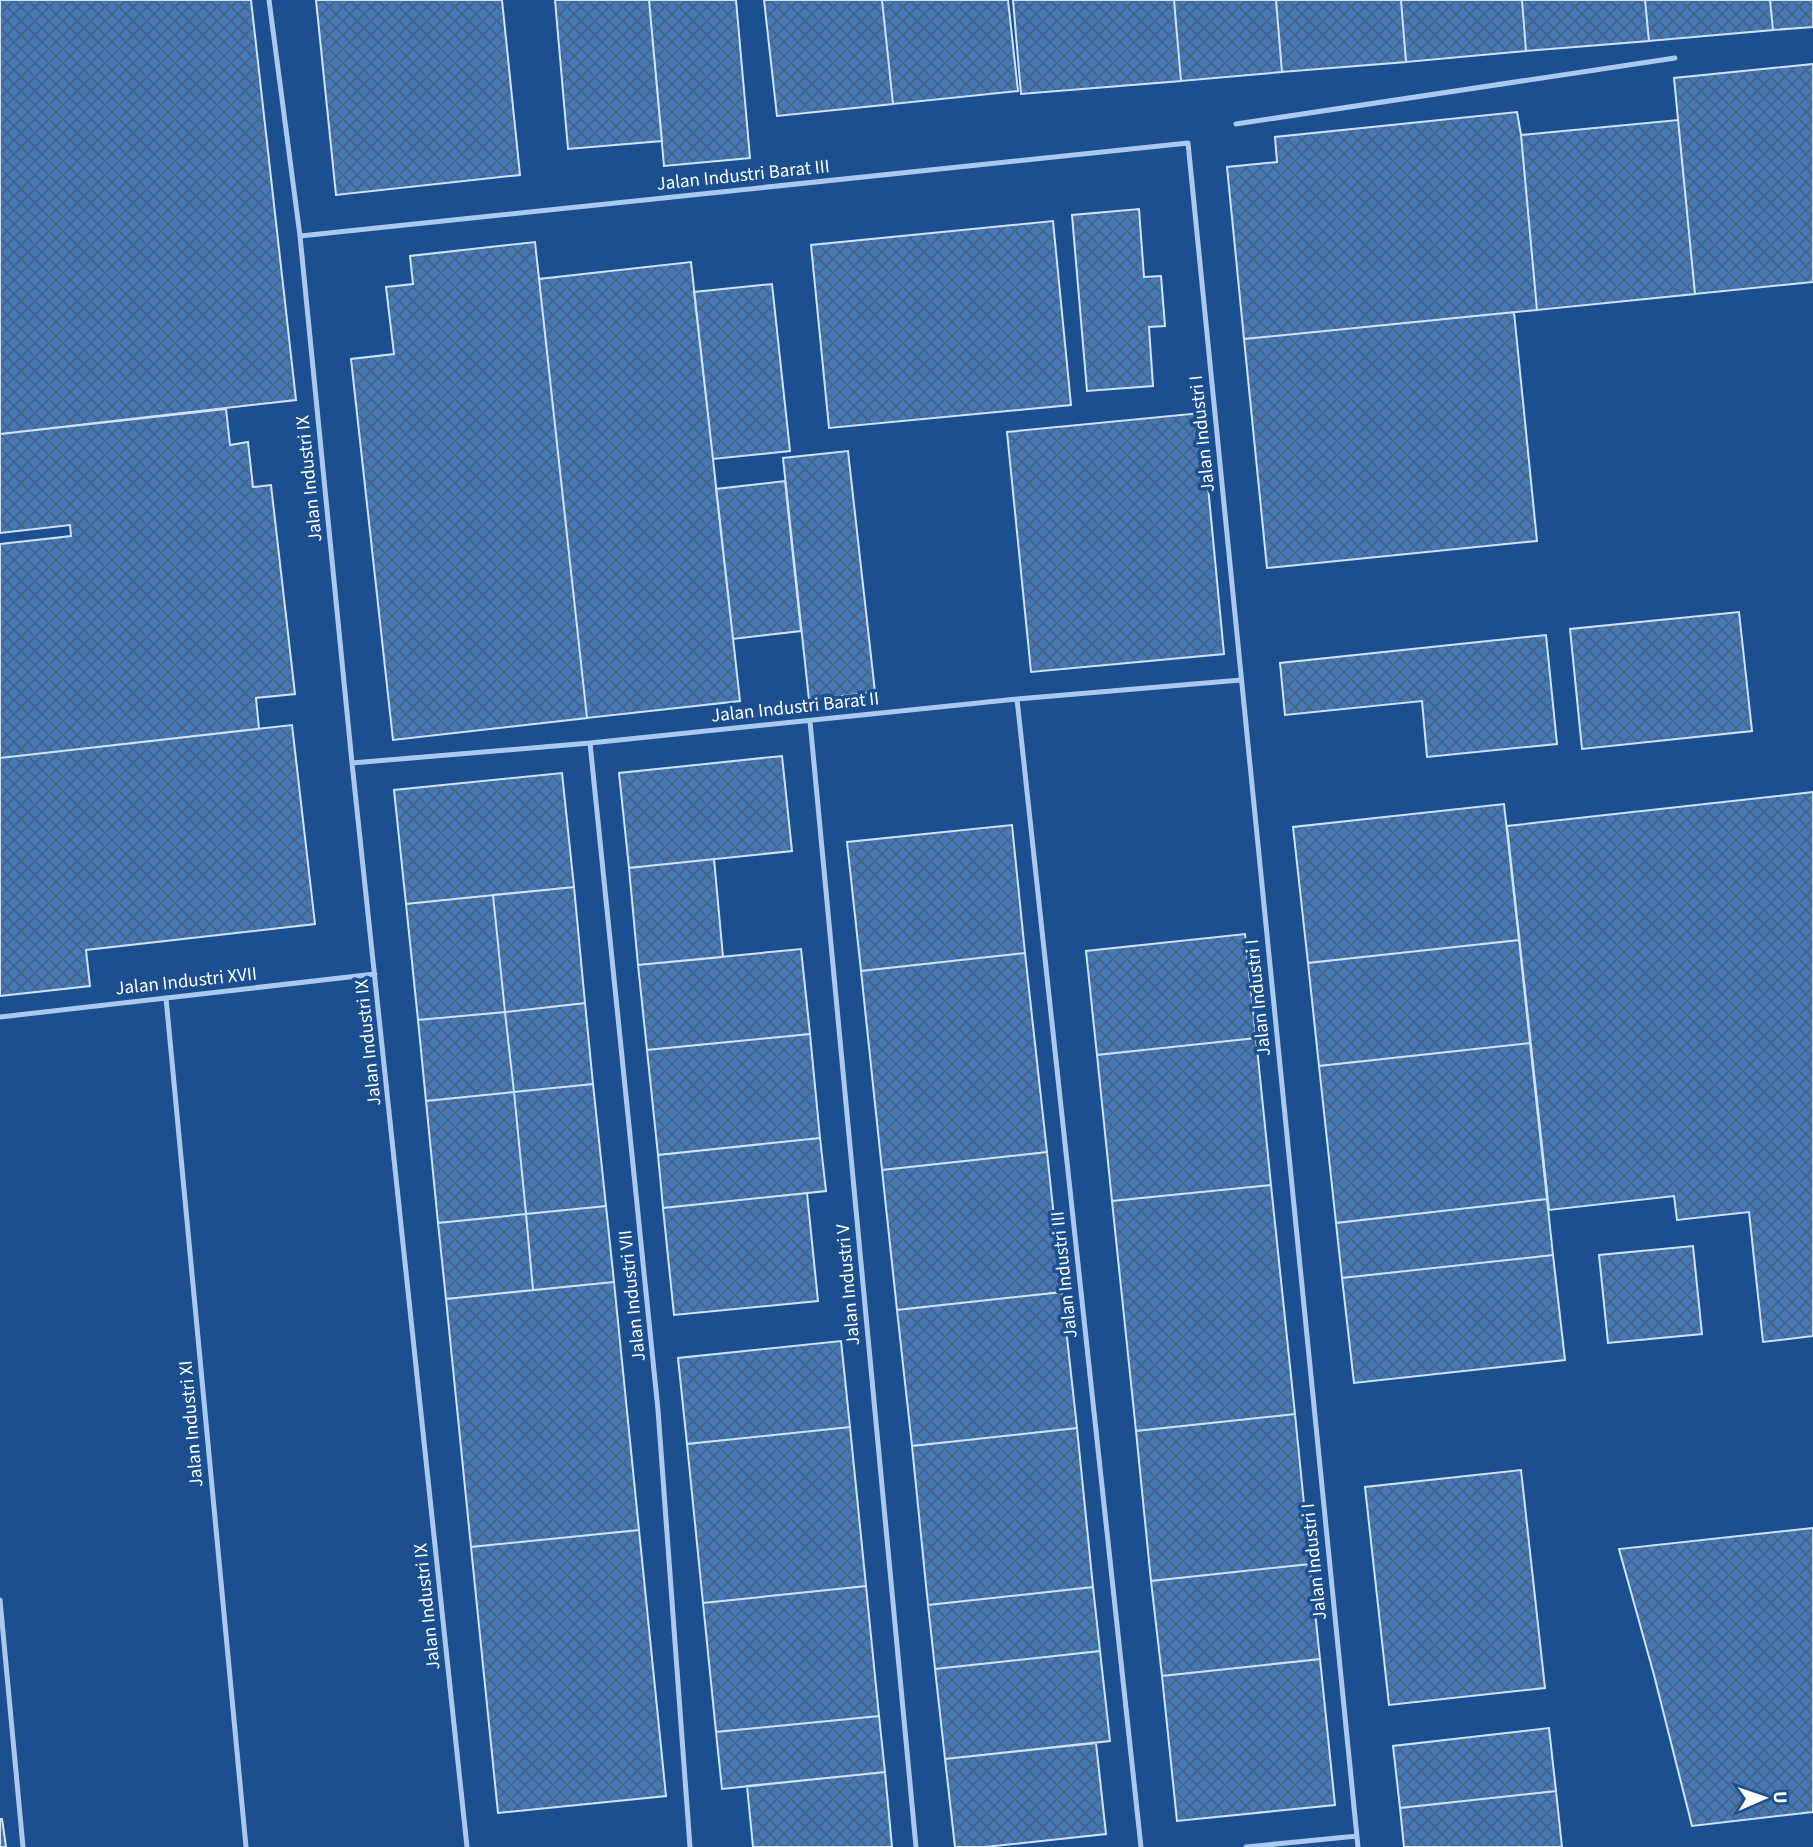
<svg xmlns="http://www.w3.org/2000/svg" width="1813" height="1847" font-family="'Source Sans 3',sans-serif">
	<defs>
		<pattern id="building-cross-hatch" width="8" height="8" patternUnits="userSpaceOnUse" patternTransform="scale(1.75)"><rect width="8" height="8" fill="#4478b7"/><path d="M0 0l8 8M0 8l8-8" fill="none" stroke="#486282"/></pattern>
	</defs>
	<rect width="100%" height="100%" fill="#1b4f8f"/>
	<path fill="url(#building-cross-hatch)" stroke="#cfe3fa" stroke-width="2" d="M0,0H251L296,400L0,434Z
		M316,0H502L520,175L336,195Z
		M555,0H649L662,141L568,149Z
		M649,0H736L750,158L664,166Z
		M764,0H882L893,104L777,116Z
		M882,0H1008L1018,91L893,104Z
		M1013,0H1174L1181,81L1021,94Z
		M1174,0H1276L1282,72L1181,81Z
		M1276,0H1401L1406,62L1282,72Z
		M1401,0H1522L1526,51L1406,62Z
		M1522,0H1645L1649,41L1526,51Z
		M1645,0H1770L1773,30L1649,41Z
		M1770,0H1813V27L1773,30Z
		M1813,64V282L1695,294L1674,78Z
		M1517,112L1521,135L1537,310L1244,339L1227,167L1277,162L1275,137Z
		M1678,120L1695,294L1537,310L1521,135Z
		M1139,209L1144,277L1161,276L1165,326L1149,327L1153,386L1087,391L1072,215Z
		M1053,221L1071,405L829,428L811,245Z
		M535,242L587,718L393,740L351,359L394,354L386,287L413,284L410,256Z
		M691,262L740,701L587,718L539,279Z
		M772,284L790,451L713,459L694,292Z
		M1514,312L1537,541L1267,568L1244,339Z
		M226,409L230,445L248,442L253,487L271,485L295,694L256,698L259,729L0,758V544L71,536L70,525L0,533V434Z
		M1201,413L1224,654L1031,672L1007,432Z
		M848,451L875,692L809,700L783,458Z
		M785,481L801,631L733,639L716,489Z
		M1739,612L1752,731L1582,749L1570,629Z
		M1546,635L1557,744L1427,757L1422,701L1285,715L1280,663Z
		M292,725L315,924L86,950L90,986L0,996V758Z
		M782,756L792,851L629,868L619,773Z
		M562,773L574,887L406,904L394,790Z
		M1813,792V1336L1763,1342L1749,1212L1677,1220L1674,1196L1549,1210L1507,826Z
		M1504,804L1519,940L1308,963L1293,827Z
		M1012,825L1025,953L861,971L847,842Z
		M714,859L723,957L638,965L629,868Z
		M574,887L585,1003L505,1012L493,895Z
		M493,895L505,1012L418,1020L406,904Z
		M1245,934L1256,1038L1097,1055L1086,951Z
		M1519,940L1530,1043L1319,1066L1308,963Z
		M801,949L810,1034L647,1050L638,965Z
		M1025,953L1047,1152L882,1170L861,971Z
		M585,1003L593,1084L514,1092L505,1012Z
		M505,1012L514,1092L426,1101L418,1020Z
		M810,1034L820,1138L658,1155L647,1050Z
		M1256,1038L1271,1185L1112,1201L1097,1055Z
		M1530,1043L1547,1199L1336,1223L1319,1066Z
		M593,1084L606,1206L526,1214L514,1092Z
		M514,1092L526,1214L438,1223L426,1101Z
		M820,1138L826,1191L663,1208L658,1155Z
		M1047,1152L1062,1292L897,1310L882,1170Z
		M1271,1185L1295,1414L1136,1431L1112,1201Z
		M807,1193L818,1301L674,1315L663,1208Z
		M1547,1199L1553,1255L1342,1278L1336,1223Z
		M606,1206L614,1282L533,1290L526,1214Z
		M526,1214L533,1290L446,1299L438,1223Z
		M1693,1246L1702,1334L1608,1343L1599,1255Z
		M1553,1255L1565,1360L1354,1383L1342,1278Z
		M614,1282L639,1530L471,1547L446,1299Z
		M1062,1292L1077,1428L912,1446L897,1310Z
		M841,1341L850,1427L687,1444L678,1358Z
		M1295,1414L1310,1564L1151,1581L1136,1431Z
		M850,1427L866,1586L703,1603L687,1444Z
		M1077,1428L1093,1587L928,1605L912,1446Z
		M1521,1470L1545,1688L1389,1705L1365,1487Z
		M1813,1528V1812L1692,1826L1654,1675L1619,1549Z
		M639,1530L666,1796L498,1813L471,1547Z
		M1310,1564L1320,1659L1162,1676L1151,1581Z
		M866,1586L879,1716L716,1732L703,1603Z
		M1093,1587L1100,1651L935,1669L928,1605Z
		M1100,1651L1110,1741L945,1759L935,1669Z
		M1320,1659L1335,1805L1177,1821L1162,1676Z
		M879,1716L885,1772L722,1789L716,1732Z
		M1549,1728L1556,1791L1400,1808L1393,1746Z
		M1096,1743L1106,1834L985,1847H955L945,1759Z
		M885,1772L892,1847H753L747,1786Z
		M1556,1791L1562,1847H1404L1400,1808Z
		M0,1819H2L6,1847H0Z"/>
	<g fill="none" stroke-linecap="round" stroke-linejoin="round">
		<path stroke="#a9c9ee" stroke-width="5" d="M269,0L300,236L352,763L467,1847
			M1236,124L1675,58
			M300,236L1188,143L1358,1847
			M1017,699L1141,1847
			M810,721L916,1847
			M590,743L658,1410L690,1847
			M352,763L590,743L1017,699L1241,680
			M166,998L246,1847
			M0,1017L375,974
			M0,1600L23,1847
			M1246,1847L1357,1836"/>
	</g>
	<g text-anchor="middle" stroke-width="7" stroke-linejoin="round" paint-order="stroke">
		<g font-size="19" fill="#fff" stroke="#1b4f8f">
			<text transform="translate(743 174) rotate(-6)" y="7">Jalan Industri Barat III</text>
			<text transform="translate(1201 434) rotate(-96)" y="7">Jalan Industri I</text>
			<text transform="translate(308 479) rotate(-96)" y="7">Jalan Industri IX</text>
			<text transform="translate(795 706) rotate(-6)" y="7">Jalan Industri Barat II</text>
			<text transform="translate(186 980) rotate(-6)" y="7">Jalan Industri XVII</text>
			<text transform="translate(1257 998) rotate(-96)" y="7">Jalan Industri I</text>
			<text transform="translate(367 1043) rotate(-96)" y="7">Jalan Industri IX</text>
			<text transform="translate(1063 1275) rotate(-96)" y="7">Jalan Industri III</text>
			<text transform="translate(847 1285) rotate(-95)" y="7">Jalan Industri V</text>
			<text transform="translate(631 1296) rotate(-96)" y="7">Jalan Industri VII</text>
			<text transform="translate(190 1424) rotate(-95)" y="7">Jalan Industri XI</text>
			<text transform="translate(1313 1562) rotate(-96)" y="7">Jalan Industri I</text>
			<text transform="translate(426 1607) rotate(-96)" y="7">Jalan Industri IX</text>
		</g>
	</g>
	<g transform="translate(1764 1798) rotate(88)" stroke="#1b4f8f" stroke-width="5" paint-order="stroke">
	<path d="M0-5L12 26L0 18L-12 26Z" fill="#ffffff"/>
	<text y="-10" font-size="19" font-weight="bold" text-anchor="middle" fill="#ffffff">U</text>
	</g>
</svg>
